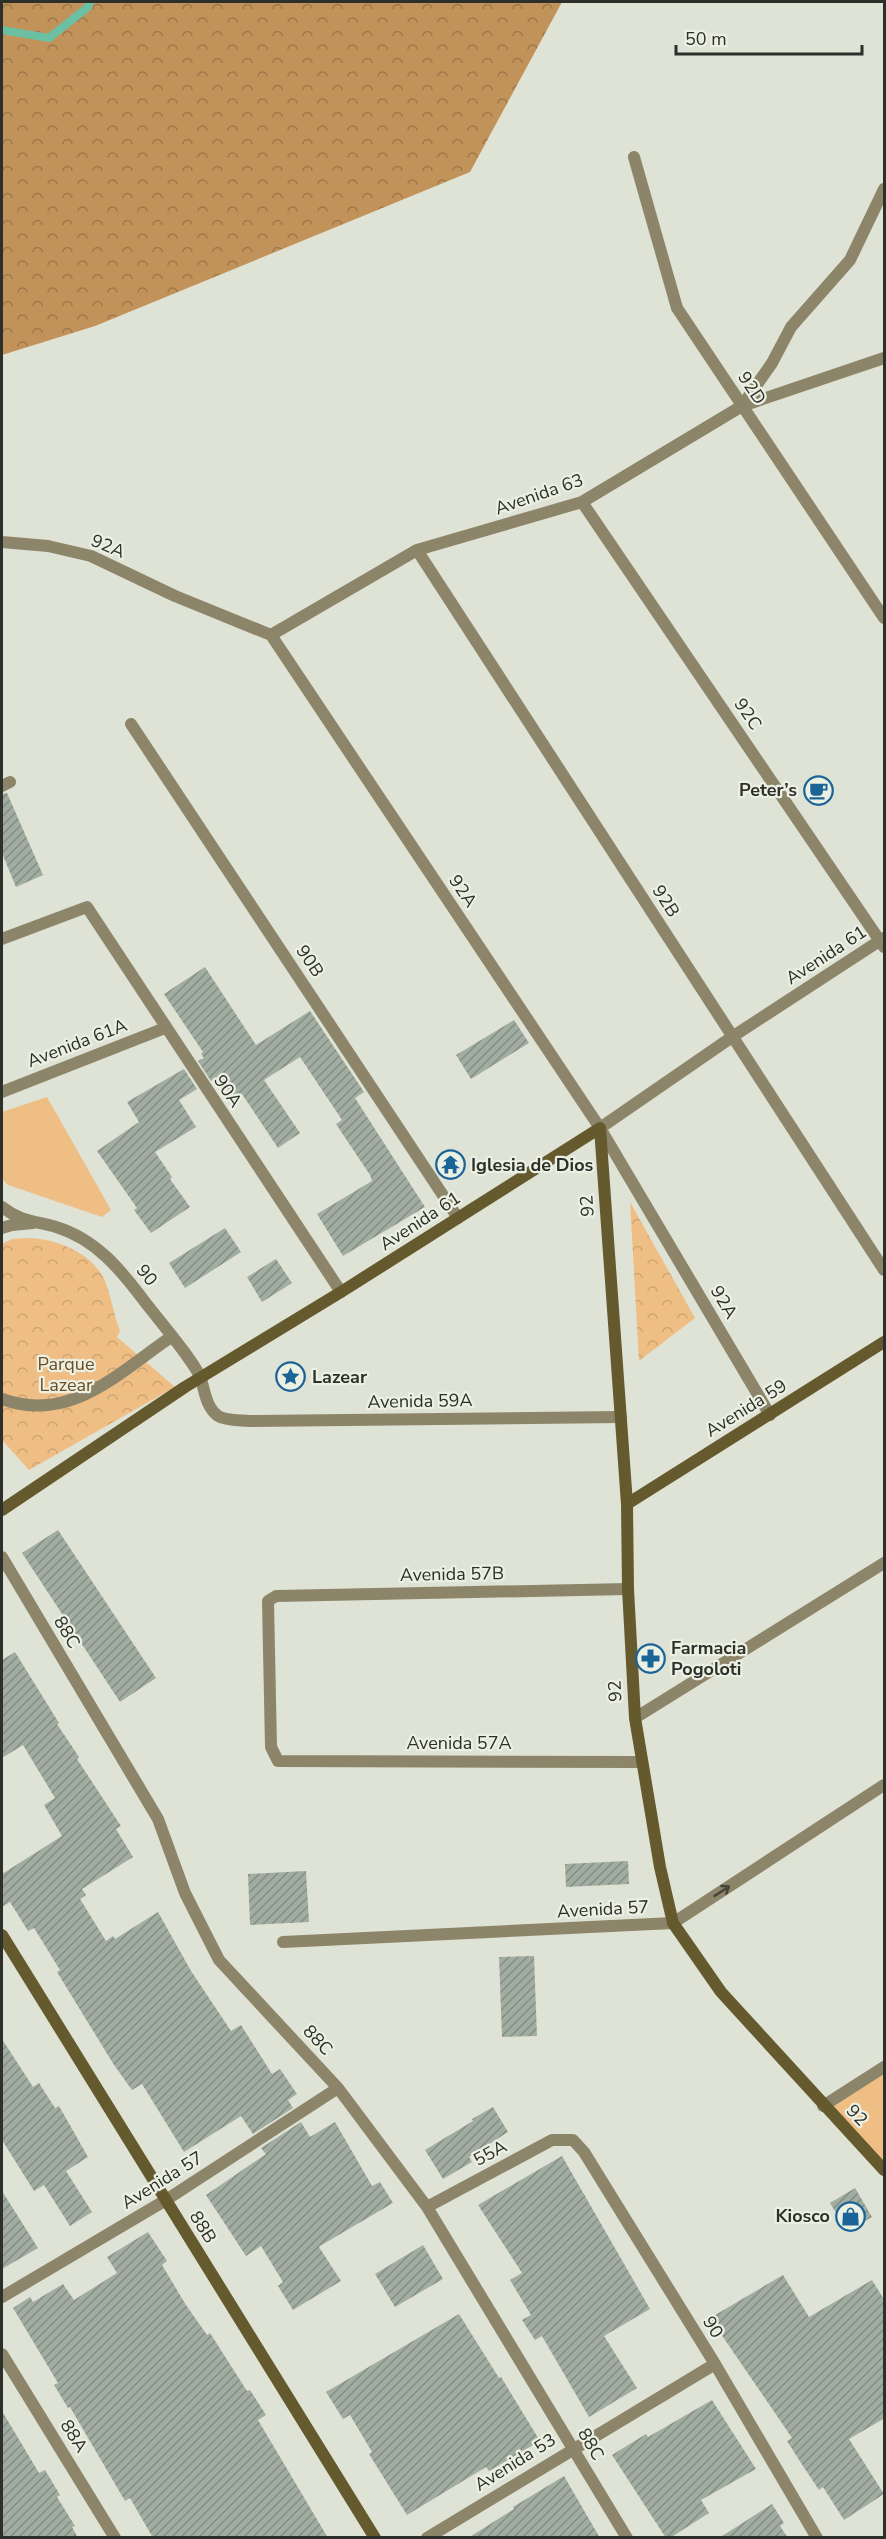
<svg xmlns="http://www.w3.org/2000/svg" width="886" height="2539" font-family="'Nunito Sans',sans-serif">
	<defs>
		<pattern id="forest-crowns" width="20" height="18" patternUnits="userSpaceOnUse" patternTransform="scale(1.5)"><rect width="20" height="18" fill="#c19259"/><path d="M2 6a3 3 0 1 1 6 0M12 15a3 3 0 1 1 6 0" fill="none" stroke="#9d784a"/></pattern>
		<pattern id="park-crowns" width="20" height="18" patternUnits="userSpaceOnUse" patternTransform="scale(1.5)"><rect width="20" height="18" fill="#efbe85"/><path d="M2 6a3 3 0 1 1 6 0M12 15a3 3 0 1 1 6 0" fill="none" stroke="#cda473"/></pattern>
		<pattern id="building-hatch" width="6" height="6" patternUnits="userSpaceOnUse" patternTransform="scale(1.5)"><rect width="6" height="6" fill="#a2ada2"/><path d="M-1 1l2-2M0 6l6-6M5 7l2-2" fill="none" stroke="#848d84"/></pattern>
	</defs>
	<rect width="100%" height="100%" fill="#dfe3d5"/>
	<path fill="#efbe85" d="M47,1097L111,1210L102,1217L8,1185L2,1179V1112Z
		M884,2067V2170L823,2106Z"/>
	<path fill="url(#forest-crowns)" d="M2,2H562L470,172L95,326L2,355Z"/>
	<path fill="url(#park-crowns)" d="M630,1202L695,1318L639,1361Z
		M26,1238C55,1238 92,1252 105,1281C111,1297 114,1315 120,1331L117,1337L175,1387L29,1470L2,1440V1244L12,1239Z"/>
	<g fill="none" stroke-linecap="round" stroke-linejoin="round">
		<path stroke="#6bbfa3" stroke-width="8" d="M2,30L49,38L88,7L90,2"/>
	</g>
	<path fill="url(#building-hatch)" d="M7,793L43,875L16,887L2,853V794Z
		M205,967L256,1045L310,1011L364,1092L355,1098L425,1207L343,1256L317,1214L372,1181L370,1175L336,1124L342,1120L300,1057L264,1080L300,1133L278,1148L242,1094L234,1099L219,1076L211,1081L198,1061L204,1058L201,1054L203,1052L164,994Z
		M514,1020L529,1043L471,1079L456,1055Z
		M184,1069L197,1089L179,1100L196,1127L155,1152L172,1177L170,1179L190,1207L151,1233L134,1210L137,1208L97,1151L139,1122L127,1102Z
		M225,1228L241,1252L185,1288L169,1263Z
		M276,1259L292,1283L262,1302L247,1277Z
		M58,1530L156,1678L120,1702L22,1553Z
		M15,1652L59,1723L57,1724L79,1757L77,1759L121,1826L116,1829L133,1857L82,1889L86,1895L80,1899L106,1941L113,1936L115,1939L158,1912L191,1971L231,2031L241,2025L272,2074L280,2069L297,2094L288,2100L293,2108L253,2134L241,2116L184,2152L142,2084L132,2090L114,2065L57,1972L60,1970L34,1928L28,1931L10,1902L2,1907V1874L62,1836L44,1805L55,1798L23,1745L2,1758V1660Z
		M628,1861L629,1884L566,1887L565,1864Z
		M306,1871L309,1922L250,1925L248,1874Z
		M534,1956L537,2036L502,2037L499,1957Z
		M2,2039L33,2087L39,2083L55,2108L59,2106L88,2157L66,2171L92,2212L70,2226L44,2185L34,2191L2,2140Z
		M493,2107L508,2132L469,2157L472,2162L443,2179L425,2150L473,2121L472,2119Z
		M301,2122L310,2137L335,2122L372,2186L380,2182L393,2203L320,2246L319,2247L341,2281L293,2310L278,2286L283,2282L261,2246L246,2256L206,2195L266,2154L261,2148Z
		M562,2156L650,2309L604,2336L637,2388L589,2417L542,2336L535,2340L522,2320L531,2315L510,2280L522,2273L478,2205Z
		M855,2188L872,2217L847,2231L830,2203Z
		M2,2191L38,2248L2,2269Z
		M148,2232L167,2261L162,2265L186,2305L207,2335L210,2333L247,2391L250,2390L266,2415L258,2420L328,2538H153L130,2498L125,2501L70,2407L68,2408L54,2385L58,2383L13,2308L30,2297L33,2302L63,2284L74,2300L117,2273L107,2257Z
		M423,2245L443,2279L395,2307L375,2274Z
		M783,2275L809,2317L872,2280L885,2301V2418L849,2439L884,2494L844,2520L823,2487L819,2490L801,2463L787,2441L792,2438L710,2318Z
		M459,2314L499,2378L501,2377L540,2441L489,2471L486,2467L407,2515L369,2454L372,2452L350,2415L343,2419L326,2392Z
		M712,2400L756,2469L701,2500L709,2513L670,2538H666L612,2455L646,2434L648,2437Z
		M2,2411L39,2473L45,2470L60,2495L57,2497L75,2526L72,2527L78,2538H2Z
		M564,2476L600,2538H468L514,2509L513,2507Z
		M772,2504L784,2523L780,2526L788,2538H719Z"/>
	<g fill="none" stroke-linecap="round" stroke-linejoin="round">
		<path stroke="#8d8569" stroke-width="12" d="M2,1228L12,1225L33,1223
			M2,1399C70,1424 118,1373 171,1337"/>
		<path stroke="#8d8569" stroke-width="12" d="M634,157L677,308L884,618
			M742,406L772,363L791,327L850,260L884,189
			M582,502L884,947
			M2,542L48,546L91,556L175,596L271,635L600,1128L770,1415
			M417,550L884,1270
			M271,635L417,550L582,502L742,406L884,358
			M131,724L458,1218
			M2,786L10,782
			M2,939L87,907L341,1292
			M2,1092L165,1028
			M600,1128L732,1037L884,938
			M2,1207C21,1222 35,1221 56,1227C96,1239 121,1270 145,1302C158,1319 195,1362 201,1379C205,1392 206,1407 218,1416C226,1421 240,1420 249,1421L621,1417
			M2,1557L158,1819L185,1893L219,1960L338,2088L427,2207L627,2538
			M628,1589L276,1596L268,1601L271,1747L278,1761L641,1762
			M635,1718L884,1563
			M283,1942L673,1923L884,1785
			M823,2106L884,2067
			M427,2207L552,2140H573L584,2152L715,2364L817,2538
			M2,2297L166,2200L338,2088
			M2,2354L115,2538
			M427,2538L715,2364"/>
		<path stroke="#655a2e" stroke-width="12" d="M627,1504L884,1342
			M2,1510L185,1387L341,1292L600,1128L627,1504L628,1589L635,1718L660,1867L673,1923L721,1992L884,2170
			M2,1935L375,2538"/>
	</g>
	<defs><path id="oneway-shaft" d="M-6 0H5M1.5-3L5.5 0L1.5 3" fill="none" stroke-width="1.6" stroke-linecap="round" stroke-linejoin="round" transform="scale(1.5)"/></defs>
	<use stroke="#45443a" href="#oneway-shaft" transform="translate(722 1891) rotate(-33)"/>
	<defs>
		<symbol id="cafe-ring" viewBox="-11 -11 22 22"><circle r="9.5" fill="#ecf0e2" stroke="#1b6498" stroke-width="1.5"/><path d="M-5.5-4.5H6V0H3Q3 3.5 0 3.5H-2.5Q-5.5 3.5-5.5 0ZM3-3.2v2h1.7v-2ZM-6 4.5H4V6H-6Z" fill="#1b6498"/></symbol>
		<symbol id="temple-ring" viewBox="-11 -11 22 22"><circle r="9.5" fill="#ecf0e2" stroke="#1b6498" stroke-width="1.5"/><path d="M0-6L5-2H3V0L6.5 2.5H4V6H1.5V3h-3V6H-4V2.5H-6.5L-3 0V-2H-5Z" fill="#1b6498"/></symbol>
		<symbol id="sight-ring" viewBox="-11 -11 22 22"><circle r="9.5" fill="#ecf0e2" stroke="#1b6498" stroke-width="1.5"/><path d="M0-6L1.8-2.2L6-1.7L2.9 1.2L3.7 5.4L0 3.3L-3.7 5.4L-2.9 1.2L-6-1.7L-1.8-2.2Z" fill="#1b6498"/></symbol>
		<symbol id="pharmacy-ring" viewBox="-11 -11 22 22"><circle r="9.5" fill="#ecf0e2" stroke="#1b6498" stroke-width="1.5"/><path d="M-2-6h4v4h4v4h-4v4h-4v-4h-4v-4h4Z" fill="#1b6498"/></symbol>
		<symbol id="shop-ring" viewBox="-11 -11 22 22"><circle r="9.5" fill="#ecf0e2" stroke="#1b6498" stroke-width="1.5"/><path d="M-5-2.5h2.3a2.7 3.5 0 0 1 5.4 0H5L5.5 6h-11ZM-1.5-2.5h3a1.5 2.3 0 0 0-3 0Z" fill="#1b6498"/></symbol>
	</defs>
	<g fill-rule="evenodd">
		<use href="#cafe-ring" x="802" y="774" width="33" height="33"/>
		<use href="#temple-ring" x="434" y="1148" width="33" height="33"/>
		<use href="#sight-ring" x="274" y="1360" width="33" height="33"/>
		<use href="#pharmacy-ring" x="634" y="1642" width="33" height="33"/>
		<use href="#shop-ring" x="834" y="2200" width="33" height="33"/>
	</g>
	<g text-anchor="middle" stroke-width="4.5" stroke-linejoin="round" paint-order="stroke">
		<g font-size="18" fill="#2d2f2a" stroke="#ecf0e2">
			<text transform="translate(752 388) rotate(56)" y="6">92D</text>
			<text transform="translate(539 494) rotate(-19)" y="6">Avenida 63</text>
			<text transform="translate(108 546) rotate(22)" y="6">92A</text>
			<text transform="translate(748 714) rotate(56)" y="6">92C</text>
			<text transform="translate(463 891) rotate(56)" y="6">92A</text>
			<text transform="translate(666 901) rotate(57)" y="6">92B</text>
			<text transform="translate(826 955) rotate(-33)" y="6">Avenida 61</text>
			<text transform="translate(310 961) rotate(56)" y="6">90B</text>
			<text transform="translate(77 1043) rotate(-21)" y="6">Avenida 61A</text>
			<text transform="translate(228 1091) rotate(56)" y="6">90A</text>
			<text transform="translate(587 1206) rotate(-94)" y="6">92</text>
			<text transform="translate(420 1221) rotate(-33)" y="6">Avenida 61</text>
			<text transform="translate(147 1275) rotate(51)" y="6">90</text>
			<text transform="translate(724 1302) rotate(59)" y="6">92A</text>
			<text transform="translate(420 1401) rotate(-1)" y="6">Avenida 59A</text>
			<text transform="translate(746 1408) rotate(-32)" y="6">Avenida 59</text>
			<text transform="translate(452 1574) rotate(-1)" y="6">Avenida 57B</text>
			<text transform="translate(67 1632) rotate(59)" y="6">88C</text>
			<text transform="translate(615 1691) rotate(-93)" y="6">92</text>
			<text x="459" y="1749">Avenida 57A</text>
			<text transform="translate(603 1909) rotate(-3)" y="6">Avenida 57</text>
			<text transform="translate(318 2040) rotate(47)" y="6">88C</text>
			<text transform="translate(857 2115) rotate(46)" y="6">92</text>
			<text transform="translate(490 2153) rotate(-28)" y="6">55A</text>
			<text transform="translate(162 2180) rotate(-32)" y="6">Avenida 57</text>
			<text transform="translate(203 2227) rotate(58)" y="6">88B</text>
			<text transform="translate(713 2327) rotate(58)" y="6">90</text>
			<text transform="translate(74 2436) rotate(58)" y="6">88A</text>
			<text transform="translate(591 2444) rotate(59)" y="6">88C</text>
			<text transform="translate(515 2462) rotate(-32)" y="6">Avenida 53</text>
		</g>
		<g font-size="18" font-weight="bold" fill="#2d2f2a" stroke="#ecf0e2" text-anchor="start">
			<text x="797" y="796" text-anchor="end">Peter’s</text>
			<text x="471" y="1171">Iglesia de Dios</text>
			<text x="312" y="1383">Lazear</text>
			<text x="671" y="1654">Farmacia<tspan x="671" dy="21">Pogoloti</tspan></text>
			<text x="830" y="2222" text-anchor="end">Kiosco</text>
		</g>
		<g font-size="18" fill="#6d4b20" stroke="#ecf0e2">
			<text x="66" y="1370">Parque<tspan x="66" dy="21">Lazear</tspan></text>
		</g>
	</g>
	<rect width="886" height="2539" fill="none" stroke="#2d2f2a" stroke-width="6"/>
	<path d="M676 45v9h186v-9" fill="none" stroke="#2d2f2a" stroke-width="3"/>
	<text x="685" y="45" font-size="18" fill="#2d2f2a" stroke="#ecf0e2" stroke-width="4.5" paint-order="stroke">50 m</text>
</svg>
